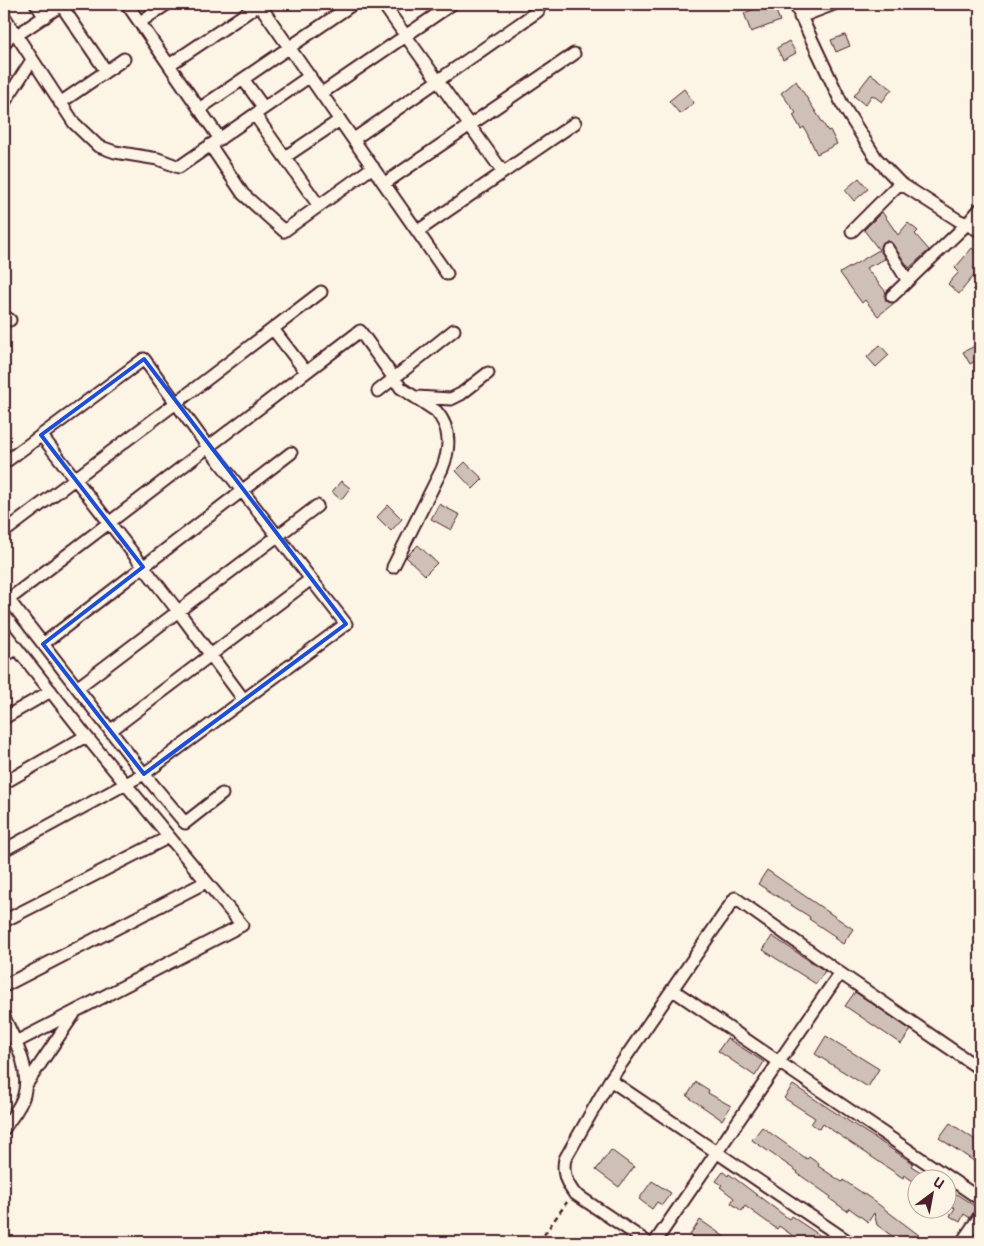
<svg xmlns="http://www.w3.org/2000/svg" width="984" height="1246" font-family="Mali,sans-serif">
	<rect width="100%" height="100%" fill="#fcf5e5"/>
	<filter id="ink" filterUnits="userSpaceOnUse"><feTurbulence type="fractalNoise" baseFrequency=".02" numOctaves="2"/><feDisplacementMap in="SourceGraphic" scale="10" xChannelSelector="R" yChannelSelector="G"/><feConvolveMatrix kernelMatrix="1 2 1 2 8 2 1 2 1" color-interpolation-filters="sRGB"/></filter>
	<g filter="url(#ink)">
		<path fill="#cfc0b7" stroke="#4a1f2b" d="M767,4H773L780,21L751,32L744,13Z
			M845,35L850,46L836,52L831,40Z
			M789,41L796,53L783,60L777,48Z
			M871,74L892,89L882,102L872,95L865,105L854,96Z
			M796,81L828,131L830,130L837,144L817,154L804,127L801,129L793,115L796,113L781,93Z
			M684,89L694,103L680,114L669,101Z
			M859,178L868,189L854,201L845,190Z
			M882,212L898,235L908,223L918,231L915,234L929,250L909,268L891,242L886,241L881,244L880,249L885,259L866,268L886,292L885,297L886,301L894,303L878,316L865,300L862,303L840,273L879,250L864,230Z
			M972,248L980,256V268L959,294L948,284L959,272L955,268Z
			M880,345L889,355L876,367L867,357Z
			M977,345L980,352V358L970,364L963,352Z
			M465,462L483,479L473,489L456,471Z
			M341,481L350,488L341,500L332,492Z
			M439,504L460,515L451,530L431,519Z
			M388,505L402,519L391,531L377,517Z
			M418,545L437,563L425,575L406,557Z
			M767,870L853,929L843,944L834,938L836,937L809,919L810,917L758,884Z
			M772,936L825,971L816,984L763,950Z
			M855,992L911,1030L901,1044L845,1006Z
			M826,1036L879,1069L868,1087L815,1054Z
			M727,1038L764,1062L755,1076L718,1051Z
			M696,1082L709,1090L708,1093L731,1106L722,1120L687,1096Z
			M793,1085L913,1163L911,1166L931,1178H916V1183L904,1175L903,1178L823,1124L820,1129L811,1124L815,1118L784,1098Z
			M950,1123L980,1143V1165L939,1138Z
			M762,1127L807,1159L809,1157L819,1164L818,1166L842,1182L843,1180L870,1198L928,1242H900L877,1225L874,1213L868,1222L849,1208L847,1211L830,1199L831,1197L807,1180L797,1173L798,1172L752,1140Z
			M611,1150L634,1167L619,1187L596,1170Z
			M723,1172L728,1176L729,1174L789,1219L791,1216L830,1242H794L796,1238L779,1226L777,1229L745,1206L742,1211L731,1203L734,1198L720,1187L722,1185L716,1181Z
			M652,1181L671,1193L662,1205L657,1202L652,1209L639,1199Z
			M946,1188L958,1195L979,1209L974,1211L970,1218L964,1214L960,1222L950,1216L955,1208L946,1203Z
			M700,1220L706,1224L732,1242H700L690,1235Z"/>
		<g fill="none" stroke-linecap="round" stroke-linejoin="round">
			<defs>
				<path id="street" d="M36,4L45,17
					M127,4L220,139
					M259,4L447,274
					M383,4L503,172
					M795,4L842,104L876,158L900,183L958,220L980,231
					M61,5L106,71
					M4,16L74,123L98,146L115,152L158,159L179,167L310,76
					M800,17L834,4
					M140,22L167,4
					M17,35L63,4
					M4,45L13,30
					M169,65L260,4
					M243,79L264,108
					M322,93L452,4
					M4,103L32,60
					M60,103L124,59
					M199,109L353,4
					M255,115L319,206
					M354,139L538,11
					M210,145L243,194L284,231L373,167
					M285,157L340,120
					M385,183L574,54
					M418,231L575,123
					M852,231L900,183
					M887,248L908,281
					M892,296L967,224L980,209
					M4,316L10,320
					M273,329L306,372
					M378,391L454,330
					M416,397L451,399L461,394L488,373
					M41,435L178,611L244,700
					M4,463L144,359L208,447L346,624L144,774L4,850
					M4,532L176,403L321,292
					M5,595L144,774L185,823L222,794
					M8,600L360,331L401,388L436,411C452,429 450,449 442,469L393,567
					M4,632L86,736L242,925L16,1042
					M43,644L291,453
					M4,656L17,649
					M77,688L317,506
					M4,718L51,691
					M110,731L311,579
					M4,783L86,736
					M4,921L169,837
					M4,986L206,882
					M673,990L980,1199
					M4,1017C15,1041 31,1068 24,1095C21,1107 10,1119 4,1129
					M610,1080L735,898L840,973L980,1069
					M26,1085L76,1011
					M647,1242L574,1193C566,1182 562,1172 565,1159L610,1080L849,1242
					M655,1242L840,973
					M962,1242L980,1216"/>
			</defs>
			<use href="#street" stroke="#4a1f2b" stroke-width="15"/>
			<path stroke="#4a1f2b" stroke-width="2.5" stroke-dasharray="5 4" stroke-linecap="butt" d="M539,1242L567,1202"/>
			<use href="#street" stroke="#fcf5e5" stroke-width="11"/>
		</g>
	</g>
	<path fill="none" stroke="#1d4ed8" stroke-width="4" stroke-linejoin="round" d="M144,359L346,624L144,774L43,644L143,567L41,435Z"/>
	<rect width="984" height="1246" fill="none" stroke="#fcf5e5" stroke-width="20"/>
	<rect x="10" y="10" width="964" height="1226" fill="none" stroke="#4a1f2b" stroke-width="2" filter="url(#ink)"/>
	<g transform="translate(932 1194) rotate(32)"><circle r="24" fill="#fcf5e5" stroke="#b59f9b"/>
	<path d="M0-4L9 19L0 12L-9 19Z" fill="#4a1f2b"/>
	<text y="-8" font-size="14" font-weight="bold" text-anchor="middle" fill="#4a1f2b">U</text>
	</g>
</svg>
